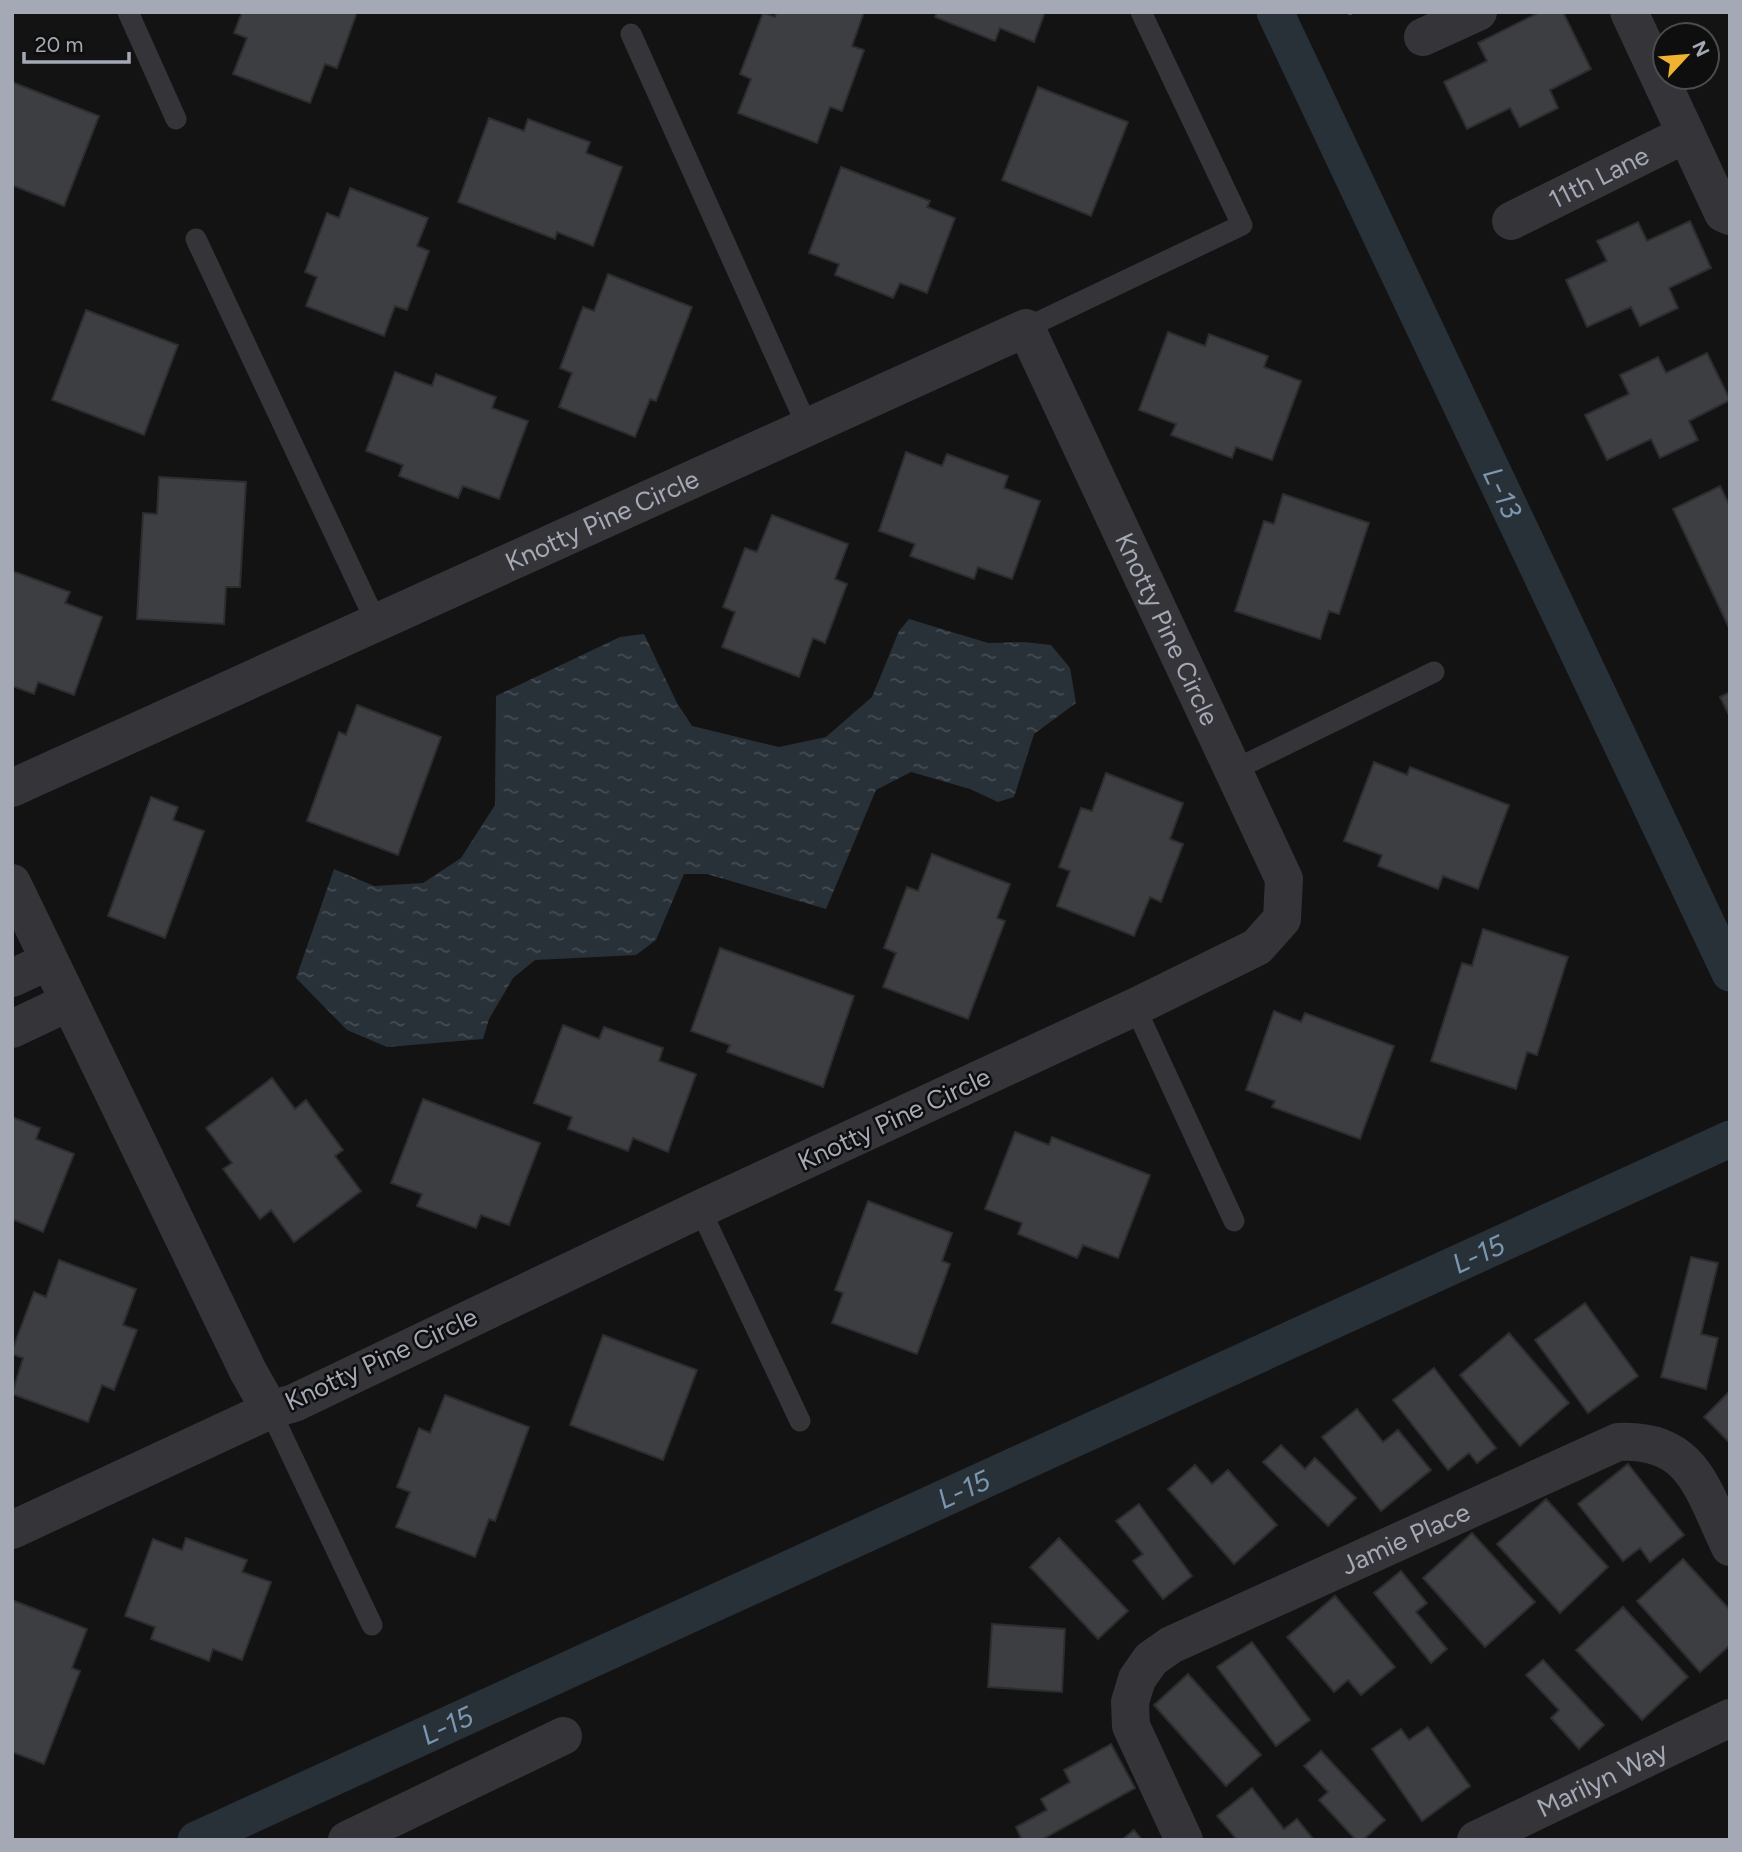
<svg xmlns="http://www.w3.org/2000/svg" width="1742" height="1852" font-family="Figtree,sans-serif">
	<defs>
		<pattern id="water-ripples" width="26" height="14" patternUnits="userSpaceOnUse" patternTransform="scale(1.75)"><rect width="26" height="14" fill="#293138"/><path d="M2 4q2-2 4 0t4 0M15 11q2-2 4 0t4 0" fill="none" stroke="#454c53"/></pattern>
	</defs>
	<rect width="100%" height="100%" fill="#131314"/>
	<path fill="url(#water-ripples)" d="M909,619L988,643L1024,642L1051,645L1070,668L1076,703L1034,734L1014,797L998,802L970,789L911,772L876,790L826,909L707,874H684L656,940L636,955L535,960L513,978L489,1019L483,1039L387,1047L347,1030L296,978L334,869L374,886L423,883L461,858L495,805L496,696L620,637L644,634L677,703L692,726L779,747L826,737L872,697L899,631Z"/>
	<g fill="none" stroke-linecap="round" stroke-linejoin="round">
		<g stroke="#293138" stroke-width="37">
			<path id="s1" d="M1275,12L1730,973"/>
			<path id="s2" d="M196,1840L1730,1139"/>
		</g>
	</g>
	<path fill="#3d3e41" stroke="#2d2d30" stroke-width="2" d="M242,12H357L337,68L325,64L310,103L233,74L247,38L234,33Z
		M776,12H864L852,46L864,50L842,111L830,107L817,143L738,113L751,79L740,74L763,13L775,17Z
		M937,12H1045L1034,42L1000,28L995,41L935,17Z
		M1540,12H1563L1591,69L1550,90L1558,108L1520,127L1510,108L1467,129L1444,82L1487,61L1478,43Z
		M12,82L99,116L64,206L12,185Z
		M1038,87L1128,122L1091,216L1002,180Z
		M489,118L524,131L528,119L590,142L586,153L622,167L593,246L557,232L555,239L458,202Z
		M841,167L930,201L927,207L955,218L927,293L900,283L893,298L835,275L839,264L809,253Z
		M350,188L428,218L417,246L429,251L407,310L395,306L384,336L306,306L317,277L305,272L327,213L339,218Z
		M1690,221L1711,268L1669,288L1678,308L1640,326L1631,307L1587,327L1566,280L1607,261L1597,241L1638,222L1647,241Z
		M608,274L692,307L656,401L650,399L635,437L559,407L572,373L560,368L583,307L594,311Z
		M86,310L178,345L144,435L52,400Z
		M1168,332L1205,346L1209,334L1268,356L1264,367L1301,381L1272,460L1236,447L1232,458L1171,435L1176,424L1139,410Z
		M1707,353L1730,400L1689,421L1698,440L1660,458L1651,439L1607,460L1585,415L1629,394L1620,375L1658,357L1666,373Z
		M395,372L432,386L436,374L496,397L492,408L528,421L499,499L463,486L458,498L399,476L403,465L366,451Z
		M906,452L942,466L947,454L1008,476L1004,488L1040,501L1012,579L978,567L974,579L910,556L915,544L879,531Z
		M159,477L246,482L240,587H226L224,624L137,619L143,513L157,514Z
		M1720,486L1730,506V630L1673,509Z
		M1283,494L1369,523L1339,614L1329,611L1320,639L1235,611L1264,521L1274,524Z
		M772,515L848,544L835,579L847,584L825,643L813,638L799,677L722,647L735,612L723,607L745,548L757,552Z
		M12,571L70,592L65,603L102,617L74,695L38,682L34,694L12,686Z
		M1730,692V717L1720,697Z
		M357,705L441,737L398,855L307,821L339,732L346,735Z
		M1374,762L1407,775L1410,767L1509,805L1478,889L1443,876L1438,889L1378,866L1382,855L1344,841Z
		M1106,773L1183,803L1170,839L1183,844L1161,902L1150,897L1134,936L1057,906L1070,871L1059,867L1081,808L1092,811Z
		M151,797L178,807L173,820L204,831L165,938L108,916Z
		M932,854L1010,884L997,918L1005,921L968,1019L883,987L896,953L884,948L907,887L918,891Z
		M1483,929L1568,957L1537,1055L1527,1052L1516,1089L1431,1061L1462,963L1472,966Z
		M720,948L854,996L823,1087L727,1052L730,1045L691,1031Z
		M1274,1011L1301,1022L1305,1013L1394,1046L1360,1139L1272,1107L1275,1101L1246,1090Z
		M563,1025L599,1039L604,1027L663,1048L659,1061L696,1074L668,1152L633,1138L628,1151L568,1129L572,1117L534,1103Z
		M272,1078L295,1109L306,1100L343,1150L335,1156L361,1191L294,1242L271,1210L260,1219L223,1169L232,1163L206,1128Z
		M423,1099L540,1143L509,1225L481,1215L476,1228L417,1206L422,1194L391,1183Z
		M12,1117L40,1128L36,1139L74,1154L43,1232L12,1219Z
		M1015,1132L1049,1145L1052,1137L1150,1175L1118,1258L1083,1245L1077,1258L1018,1234L1022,1223L985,1209Z
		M868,1201L952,1233L942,1261L950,1264L917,1354L832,1323L843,1293L835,1290Z
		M1691,1257L1718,1263L1701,1334L1718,1338L1706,1389L1661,1377Z
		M59,1260L136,1289L123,1325L137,1330L114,1390L102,1385L88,1422L12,1394L23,1358L12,1354V1351L34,1292L46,1297Z
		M1585,1303L1638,1376L1588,1413L1535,1340Z
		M1509,1333L1569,1403L1520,1446L1460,1375Z
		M603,1335L697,1370L663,1460L570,1425Z
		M1434,1368L1496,1448L1477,1463L1469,1453L1448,1470L1393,1400Z
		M1730,1391V1443L1704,1417Z
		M445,1395L529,1427L495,1521L489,1519L475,1557L396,1527L410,1492L397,1487L419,1428L430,1433Z
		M1357,1409L1383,1442L1398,1430L1431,1470L1381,1511L1322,1437Z
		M1281,1445L1305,1469L1315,1458L1356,1498L1328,1526L1263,1462Z
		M1628,1464L1684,1535L1650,1562L1640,1548L1623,1561L1578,1504Z
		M1195,1465L1212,1484L1228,1470L1277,1525L1234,1564L1168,1489Z
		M1546,1499L1608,1567L1560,1613L1497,1544Z
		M1139,1504L1192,1576L1163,1599L1133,1561L1143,1554L1116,1521Z
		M1472,1533L1535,1602L1485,1647L1423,1578Z
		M186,1538L247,1560L242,1572L271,1582L242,1660L213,1649L209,1661L151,1639L155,1627L125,1616L153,1539L182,1550Z
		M1059,1538L1128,1611L1098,1639L1030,1567Z
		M1683,1559L1730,1610V1645L1700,1672L1637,1601Z
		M1401,1571L1427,1603L1416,1612L1447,1649L1431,1663L1374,1593Z
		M1335,1596L1395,1667L1361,1695L1348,1680L1334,1692L1287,1637Z
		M12,1600L87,1629L72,1668L80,1671L44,1764L12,1752Z
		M1623,1607L1688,1677L1642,1720L1576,1650Z
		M992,1624L1065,1629L1062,1692L988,1687Z
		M1252,1642L1310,1720L1276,1746L1217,1667Z
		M1543,1660L1604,1725L1579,1749L1551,1718L1559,1710L1526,1675Z
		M1188,1674L1261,1755L1226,1786L1154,1705Z
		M1428,1727L1470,1786L1422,1821L1372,1749L1401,1729L1409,1740Z
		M1111,1744L1135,1788L1041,1840H1022L1016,1827L1047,1810L1041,1799L1070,1782L1064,1770Z
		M1321,1751L1385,1820L1363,1840H1356L1319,1800L1328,1792L1304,1766Z
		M1252,1788L1284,1829L1297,1819L1314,1840H1237L1217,1816Z
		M1134,1830L1142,1840H1122Z"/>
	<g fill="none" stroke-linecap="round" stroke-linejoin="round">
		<path stroke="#3a3b40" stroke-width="4.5" stroke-dasharray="3.5 5" stroke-linecap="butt" d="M1350,12V15"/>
		<path stroke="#343439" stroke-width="21" d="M128,12L176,119
			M631,34L808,428
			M196,239L377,624
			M1026,328L1242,225L1141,12
			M1234,770L1434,672
			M1135,1007L1234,1221
			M700,1209L800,1421
			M270,1410L372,1625"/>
		<g stroke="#343439" stroke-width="38">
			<path d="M1629,12L1723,213L1730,216"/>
			<path d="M1423,37L1478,12"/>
			<path id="s3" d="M1511,221L1686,134"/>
			<path id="s4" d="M12,788L1026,328L1284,879L1282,919L1257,947L1135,1007L700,1209L294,1403L270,1410L248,1371L12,883"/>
			<path d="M12,978L49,961"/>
			<path d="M12,1029L69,1002"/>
			<path d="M12,1530L270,1410"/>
			<path d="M347,1840L563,1736"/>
			<path id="s5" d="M1184,1840L1131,1726L1130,1702L1137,1679L1151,1659L1171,1645L1618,1442C1693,1438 1702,1489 1730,1547"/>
			<path id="s6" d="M1476,1840L1730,1718"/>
		</g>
	</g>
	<g text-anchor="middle" stroke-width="5" stroke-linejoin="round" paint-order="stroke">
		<g font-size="26" fill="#a4a9b5" stroke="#0e0e0f">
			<text dy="9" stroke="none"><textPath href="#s3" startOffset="98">11th Lane</textPath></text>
			<text dy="9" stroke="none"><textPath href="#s4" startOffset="648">Knotty Pine Circle</textPath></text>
			<text dy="9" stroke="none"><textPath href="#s4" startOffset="1446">Knotty Pine Circle</textPath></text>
			<text transform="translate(894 1119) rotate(-25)" y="9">Knotty Pine Circle</text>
			<text transform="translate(381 1359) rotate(-25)" y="9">Knotty Pine Circle</text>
			<text dy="9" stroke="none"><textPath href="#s5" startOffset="480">Jamie Place</textPath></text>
			<text dy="9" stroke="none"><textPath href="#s6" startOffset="140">Marilyn Way</textPath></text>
		</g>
		<g font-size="28" font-style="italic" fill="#7b96b0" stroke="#0e0e0f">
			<text dy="10" stroke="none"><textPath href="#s1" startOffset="532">L-13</textPath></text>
			<text dy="10" stroke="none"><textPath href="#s2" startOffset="1410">L-15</textPath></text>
			<text dy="10" stroke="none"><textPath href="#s2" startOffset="844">L-15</textPath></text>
			<text dy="10" stroke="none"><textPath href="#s2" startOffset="276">L-15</textPath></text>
		</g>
	</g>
	<rect width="1742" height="1852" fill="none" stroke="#a4a9b5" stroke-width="28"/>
	<g transform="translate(1686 56) rotate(64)"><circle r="33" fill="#0e0e0f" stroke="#4a4c51" stroke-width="2"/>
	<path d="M0-5L12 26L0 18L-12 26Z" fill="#efb32f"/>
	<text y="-10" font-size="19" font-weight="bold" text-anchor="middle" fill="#a4a9b5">N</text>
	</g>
	<path d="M24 52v10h105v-10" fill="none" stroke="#a4a9b5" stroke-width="3.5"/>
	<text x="35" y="52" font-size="21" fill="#a4a9b5" stroke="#0e0e0f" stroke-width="5" paint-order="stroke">20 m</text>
</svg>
